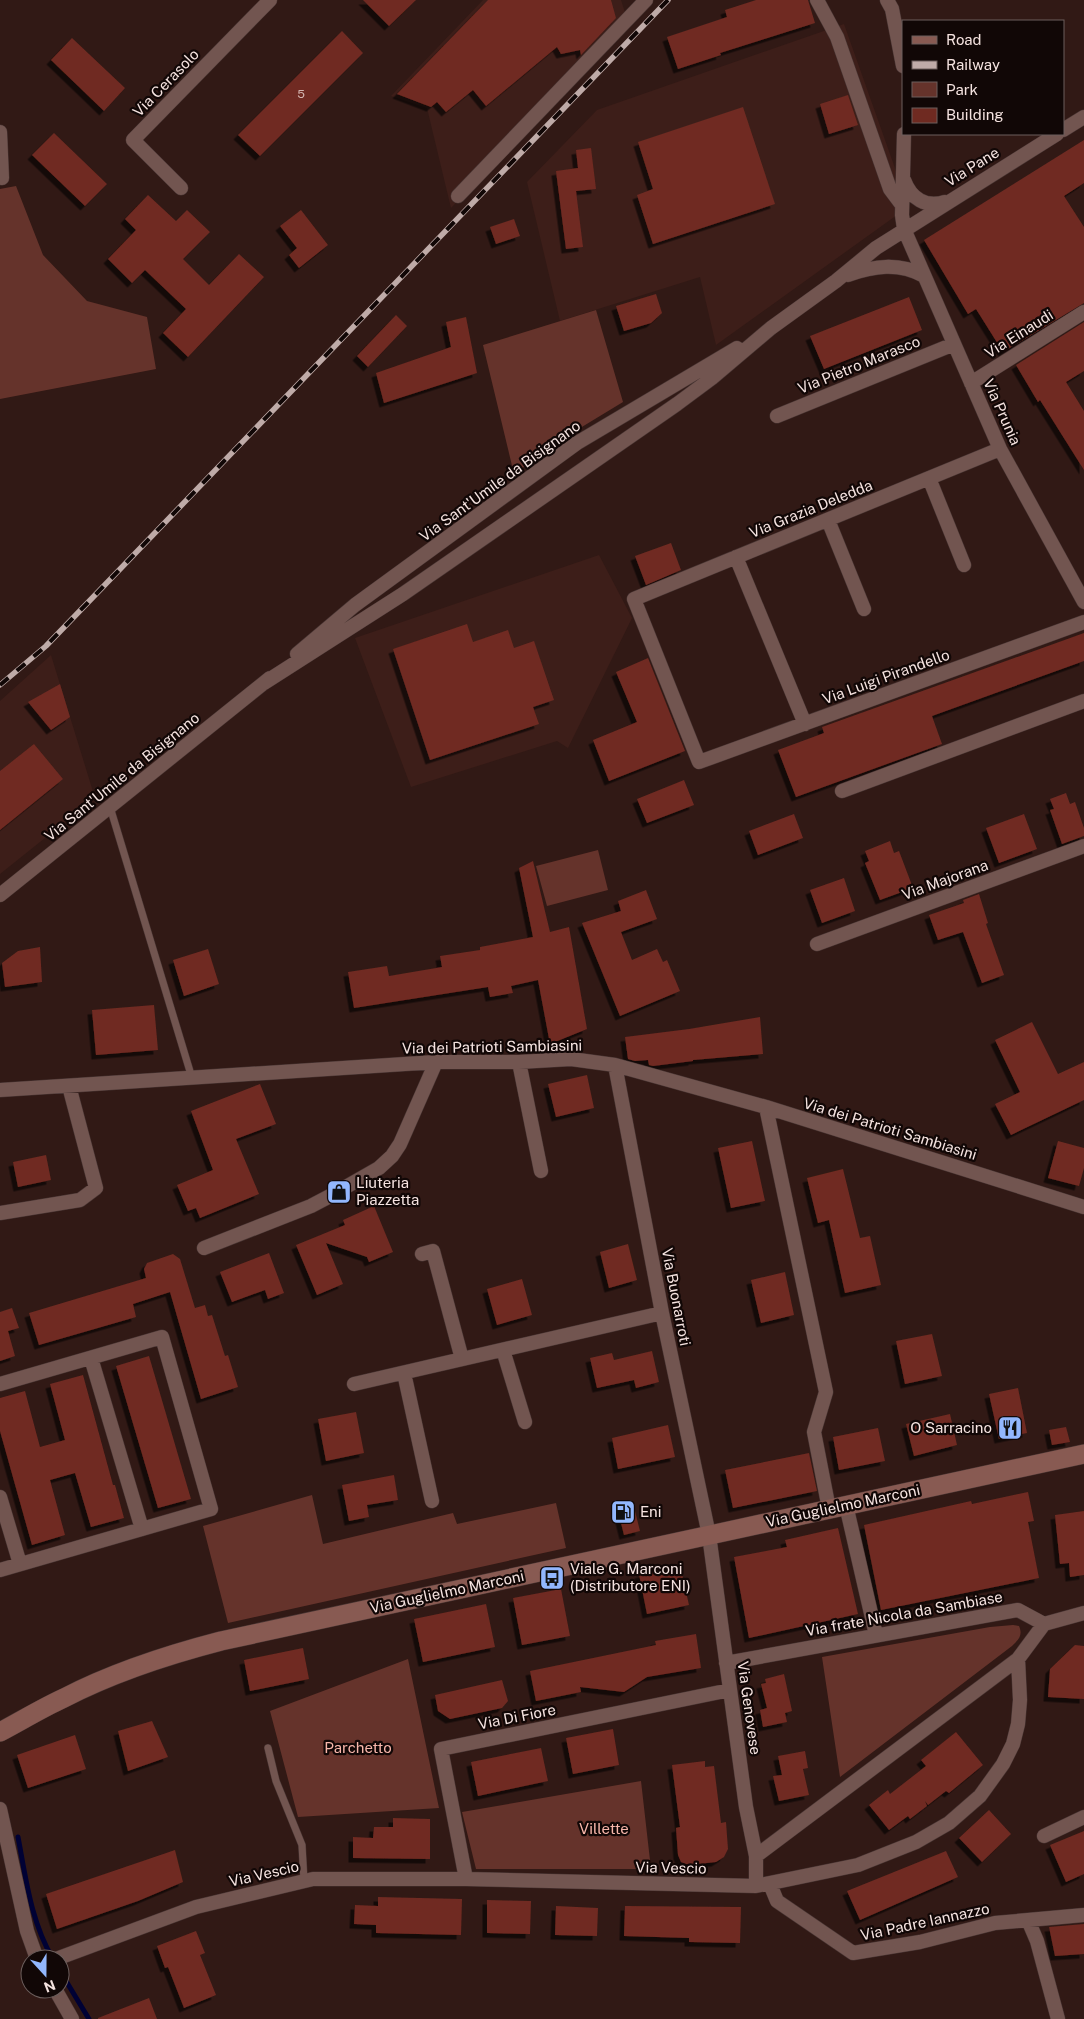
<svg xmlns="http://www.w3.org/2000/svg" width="1084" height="2019" font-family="'Public Sans',sans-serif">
	<defs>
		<filter id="shadow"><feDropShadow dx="-4.5" dy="4.5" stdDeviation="0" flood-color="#0009"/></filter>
	</defs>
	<rect width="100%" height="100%" fill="#311915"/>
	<path fill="#3d1e19" d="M483,0H621L629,25L451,208L427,108L391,96Z
		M844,24L896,171L897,215L716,345L700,277L560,321L527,182L597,110Z
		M599,555L632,618L568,748L557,741L411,787L355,638Z
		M51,655L95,798L0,874V701Z"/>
	<path fill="#65332b" d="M16,186L43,255L87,301L147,317L156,369L0,399V189Z
		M596,310L623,402L567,436L514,474L483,345Z
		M598,850L608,890L547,906L536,866Z
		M312,1495L323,1544L453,1513L457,1524L556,1503L566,1548L228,1623L203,1526Z
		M1013,1625L1019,1626C1023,1635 1019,1639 1012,1646L840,1777L822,1657L990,1627Z
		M408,1659L439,1808L298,1817L270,1711Z
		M641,1781L651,1869H476L462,1812Z"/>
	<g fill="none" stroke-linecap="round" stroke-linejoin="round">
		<path stroke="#000134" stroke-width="5" d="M18,1837C26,1879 31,1922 53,1959
			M60,1971L89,2019"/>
	</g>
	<path fill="#6f2a21" filter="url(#shadow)" d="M363,0H416L389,26Z
		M488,0H611L616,18L581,55L580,50L561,54L557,47L486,106L473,90L446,112L437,102L431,107L397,94Z
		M756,0H808L815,23L720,53L721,55L678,69L667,37L727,17L725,10Z
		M342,31L363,53L260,156L238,135Z
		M72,38L125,88L104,111L51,60Z
		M848,95L858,125L829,134L820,104Z
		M743,107L775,204L653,244L637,195L653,189L638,142Z
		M54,133L107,184L85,206L32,155Z
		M1084,140V183L1064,196L1084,227V303L1003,352L976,309L968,314L924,240Z
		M591,148L596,189L576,191L583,247L566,249L556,171L578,168L576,150Z
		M148,195L176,221L187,210L210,232L183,259L209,285L239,254L264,277L188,357L163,333L186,309L145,270L132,283L108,259L136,230L125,219Z
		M301,210L328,245L299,268L289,255L297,248L280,226Z
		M514,219L520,236L496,244L490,227Z
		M656,294L662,313L651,323L624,331L616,306Z
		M909,297L922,330L824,369L810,336Z
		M396,315L407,326L368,367L357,356Z
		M466,317L477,373L384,403L376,373L451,347L446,322Z
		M1084,322V371L1066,382L1084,411V470L1040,400L1038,402L1016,365Z
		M671,543L681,570L646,585L635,556Z
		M467,624L473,642L508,630L514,648L534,641L554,700L533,707L539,724L430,760L393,649Z
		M1084,633V661L932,716L942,744L796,797L778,750L824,733L822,727Z
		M648,658L685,751L609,781L593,740L637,722L616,672Z
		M60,684L70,717L51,730L28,702Z
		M34,744L63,779L0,830V771Z
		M684,780L694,805L647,823L637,799Z
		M1066,793L1070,804L1075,802L1084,828V836L1062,844L1050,810L1054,809L1050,799Z
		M794,814L803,838L758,855L749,831Z
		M1024,814L1037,849L999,863L986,828Z
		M890,841L894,853L899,851L913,888L880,900L865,863L869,861L865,851Z
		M533,861L550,932L569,927L587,1029L550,1044L538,980L511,986L513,993L490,997L488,987L354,1008L348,972L387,966L389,976L442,967L440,956L480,950V947L533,937L519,868Z
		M844,878L855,911L822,923L810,890Z
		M646,890L657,919L621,932L632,960L657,949L663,962L667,960L680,991L620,1016L582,923L621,911L618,901Z
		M979,894L988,923L986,924L1004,975L982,983L963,932L938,940L929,915L964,903L963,900Z
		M40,947L42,982L5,987L2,963L18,951Z
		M208,949L219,984L184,996L173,960Z
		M154,1005L158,1050L96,1055L92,1010Z
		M760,1017L763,1054L693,1060V1061L653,1066L649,1065L648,1060L635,1061L628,1059L625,1037L689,1029Z
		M1032,1022L1058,1074L1084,1062V1100L1011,1135L995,1104L1020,1092L995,1040Z
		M587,1075L594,1108L556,1117L548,1084Z
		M260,1084L276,1124L236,1139L259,1194L200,1218L196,1208L188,1211L177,1185L213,1170L191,1111Z
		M752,1141L765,1201L731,1208L718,1148Z
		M1058,1141L1084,1148V1168L1079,1186L1048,1178Z
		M46,1155L51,1180L18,1187L13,1162Z
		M843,1169L860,1238L870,1236L881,1285L845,1293L829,1220L818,1223L807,1178Z
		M374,1206L393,1252L369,1262L367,1257L326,1243L343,1284L317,1295L296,1245L345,1225L343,1220Z
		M628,1244L637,1280L609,1288L600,1252Z
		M269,1253L284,1293L268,1299L265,1290L232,1302L220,1272Z
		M173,1254L180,1259L195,1308L205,1305L208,1316L212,1315L225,1356L228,1355L238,1387L201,1399L170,1292L133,1304L136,1317L39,1345L29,1313L146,1278L144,1269L147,1263Z
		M785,1272L794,1315L761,1323L751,1280Z
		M522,1279L532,1315L497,1325L487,1289Z
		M12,1308L19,1328L8,1331L15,1356L0,1361V1312Z
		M932,1334L942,1376L905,1384L896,1341Z
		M652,1351L659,1382L636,1388L634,1380L597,1388L590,1358L612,1353L614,1360Z
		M149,1356L191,1499L158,1508L116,1366Z
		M83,1375L113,1485H115L124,1518L91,1527L75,1473L50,1480L65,1535L32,1545L0,1431V1398L25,1391L40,1447L65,1440L50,1384Z
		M1018,1388L1027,1433L999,1439L989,1394Z
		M356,1412L364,1453L326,1461L318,1419Z
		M950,1414L957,1445L914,1456L906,1424Z
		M668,1425L675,1457L618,1469L612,1438Z
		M1066,1427L1070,1442L1052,1445L1049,1430Z
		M878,1428L885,1461L839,1470L833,1437Z
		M809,1453L817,1491L733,1508L725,1470Z
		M394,1475L398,1500L367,1505L369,1517L349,1521L342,1485Z
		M1028,1492L1034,1521L1028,1522L1039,1578L881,1610L864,1525L971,1501L972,1504Z
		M635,1511L640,1531L624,1535L619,1515Z
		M1084,1511V1575L1070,1577L1069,1563L1060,1564L1055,1515Z
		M838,1528L858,1614L749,1638L734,1557L787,1547L785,1540Z
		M680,1565L689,1605L647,1614L639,1574Z
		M561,1589L570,1636L522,1645L513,1598Z
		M486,1604L495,1647L423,1662L414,1619Z
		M696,1634L701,1668L647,1677L624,1692L580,1687L581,1692L536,1701L530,1671L656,1645L655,1641Z
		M1075,1645L1084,1646V1699L1048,1697L1050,1669Z
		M303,1648L309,1679L250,1691L244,1660Z
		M784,1674L792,1711L785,1713L787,1722L763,1727L760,1710L767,1708L761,1684L766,1683L765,1679Z
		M502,1680L508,1701L502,1708L450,1719L438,1711L435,1695Z
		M152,1721L168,1757L128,1771L118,1731Z
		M613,1729L619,1765L573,1774L566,1738Z
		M956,1732L983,1765L949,1793L946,1791L928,1805L925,1801L927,1806L910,1819L908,1816L889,1830L869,1805L888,1790L890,1794L926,1766L921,1760Z
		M75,1735L86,1769L28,1788L17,1755Z
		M541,1748L548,1781L478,1796L471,1762Z
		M805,1751L808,1768L803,1769L809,1795L779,1801L773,1776L782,1775L778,1756Z
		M705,1761V1767L714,1766L721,1823L726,1822L728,1849L724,1857L716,1862L689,1865L681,1862L678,1855L676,1828L680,1827L672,1765Z
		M989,1810L1011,1834L982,1862L959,1838Z
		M393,1818L430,1819V1859L353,1858V1837L373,1838L374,1827H393Z
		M1084,1831V1874L1066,1882L1050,1845Z
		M175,1850L183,1882L138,1901L57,1929L46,1894Z
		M946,1851L958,1877L860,1920L847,1891Z
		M378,1897L462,1899L461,1935L376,1933V1925L354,1924L355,1905L378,1906Z
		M487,1900L531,1901L530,1934L487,1933Z
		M556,1906L598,1908L597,1936L555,1935Z
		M625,1906L741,1907L740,1943L689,1942V1938L624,1936Z
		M1084,1924V1954L1055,1956L1049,1927Z
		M196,1931L205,1953L200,1955L216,1995L184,2008L168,1967L165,1968L157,1946Z
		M149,1998L157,2019H98V2018Z"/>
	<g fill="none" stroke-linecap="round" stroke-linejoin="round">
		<defs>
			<path id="service" d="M110,807L192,1078
				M268,1748L276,1781L302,1845L304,1881"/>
			<path id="minor" d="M817,0L837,37L890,189L902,205
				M887,0L892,9L903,66
				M1063,130L1084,117
				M0,132L2,178
				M904,134L902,215L904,229L1000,449L1084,602
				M904,180C911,199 926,208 945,202
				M181,188L133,140L270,0
				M458,196L646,0
				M848,275C873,266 899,262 924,276
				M971,383L1084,312
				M777,416L954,344
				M1000,449L634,599L699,762L1084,622
				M929,478L964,565
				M828,520L864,609
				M736,557L805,724
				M297,654L355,605L577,443L737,348
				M264,683L403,594L677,404L712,378L771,328L836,281L876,248L1057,134
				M842,791L1084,701
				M0,895L270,678
				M817,944L1084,846
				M519,1062L541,1171
				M615,1065L662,1313L709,1535L746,1807L756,1856V1886
				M0,1090L436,1062H519L571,1059L615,1065L766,1107L1084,1207
				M766,1107L826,1392L814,1432L829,1509
				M0,1213L80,1200L96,1188L69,1086
				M204,1248L311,1206L330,1196L379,1168L392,1156L400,1144L436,1062
				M422,1254L433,1251L462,1359
				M503,1350L525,1422
				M91,1358L142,1529
				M404,1373L432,1501
				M0,1384L162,1337L211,1509L0,1570
				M354,1384L662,1313
				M0,1497L20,1564
				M846,1505L876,1635
				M726,1663L1018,1610L1044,1624L1084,1613
				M0,1809L27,1931L37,1959
				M1044,1836L1084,1817
				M756,1856L1018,1659L1044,1624
				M466,1879L441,1749L730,1690
				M770,1884L777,1901L853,1953L920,1942L995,1923L1084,1915
				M1028,1920L1037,1941L1058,2019
				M56,1959L196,1907L313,1879H466L756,1886L858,1865L916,1842L949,1823L980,1796L1003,1764L1013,1744L1018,1724L1020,1700L1018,1659
				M55,1989L72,2019"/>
			<path id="secondary" d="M0,1732C21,1721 42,1708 64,1698C114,1672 167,1655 221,1641L1084,1454"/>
		</defs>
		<use href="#service" stroke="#483533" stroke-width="8"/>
		<use href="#minor" stroke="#483533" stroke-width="15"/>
		<use href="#secondary" stroke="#483533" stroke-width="20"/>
		<use href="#service" stroke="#725550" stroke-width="7"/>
		<use href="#minor" stroke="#725550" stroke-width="14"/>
		<use href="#secondary" stroke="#885a52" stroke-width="19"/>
		<defs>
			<path id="rail" d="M0,685L46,646L668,0"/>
		</defs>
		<use href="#rail" stroke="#bfaba8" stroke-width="5.5"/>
		<use href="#rail" stroke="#110706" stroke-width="4" stroke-dasharray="11" stroke-linecap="butt"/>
	</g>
	<defs>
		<symbol id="shop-square" viewBox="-11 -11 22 22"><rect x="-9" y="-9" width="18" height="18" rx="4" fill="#92b7fd" stroke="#110706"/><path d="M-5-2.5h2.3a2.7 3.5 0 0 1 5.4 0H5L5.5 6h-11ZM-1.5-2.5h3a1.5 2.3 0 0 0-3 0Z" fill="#111"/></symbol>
		<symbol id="restaurant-square" viewBox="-11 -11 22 22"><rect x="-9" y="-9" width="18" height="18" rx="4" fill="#92b7fd" stroke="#110706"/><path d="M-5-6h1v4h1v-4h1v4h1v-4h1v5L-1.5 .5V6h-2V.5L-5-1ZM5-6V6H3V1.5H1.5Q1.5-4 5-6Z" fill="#111"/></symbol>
		<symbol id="fuel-square" viewBox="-11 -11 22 22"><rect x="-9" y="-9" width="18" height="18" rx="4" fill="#92b7fd" stroke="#110706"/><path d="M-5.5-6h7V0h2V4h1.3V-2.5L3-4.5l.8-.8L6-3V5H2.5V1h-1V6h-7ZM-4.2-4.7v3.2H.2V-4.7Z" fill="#111"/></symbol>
		<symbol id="bus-square" viewBox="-11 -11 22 22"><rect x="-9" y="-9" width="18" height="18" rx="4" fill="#92b7fd" stroke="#110706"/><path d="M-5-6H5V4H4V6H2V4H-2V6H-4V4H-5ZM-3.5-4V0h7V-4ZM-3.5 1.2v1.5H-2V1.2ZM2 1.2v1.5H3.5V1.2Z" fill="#111"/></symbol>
	</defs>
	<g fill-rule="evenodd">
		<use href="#shop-square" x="325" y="1178" width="28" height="28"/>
		<use href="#restaurant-square" x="996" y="1414" width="28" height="28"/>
		<use href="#fuel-square" x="609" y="1498" width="28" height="28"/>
		<use href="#bus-square" x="538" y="1564" width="28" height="28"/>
	</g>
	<g text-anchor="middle" stroke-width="4.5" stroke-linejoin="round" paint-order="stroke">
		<g font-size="12" fill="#d4b5b0">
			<text x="301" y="98">5</text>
		</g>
		<g font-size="15" fill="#f5e3e0" stroke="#110706">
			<text transform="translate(166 83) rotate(-46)" y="5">Via Cerasolo</text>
			<text transform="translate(972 167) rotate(-32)" y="5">Via Pane</text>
			<text transform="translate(1019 334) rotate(-32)" y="5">Via Einaudi</text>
			<text transform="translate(859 365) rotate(-22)" y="5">Via Pietro Marasco</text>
			<text transform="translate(1002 412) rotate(66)" y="5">Via Prunia</text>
			<text transform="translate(500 481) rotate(-36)" y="5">Via Sant'Umile da Bisignano</text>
			<text transform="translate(811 509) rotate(-22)" y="5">Via Grazia Deledda</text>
			<text transform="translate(886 677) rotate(-20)" y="5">Via Luigi Pirandello</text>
			<text transform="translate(122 777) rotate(-39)" y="5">Via Sant'Umile da Bisignano</text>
			<text transform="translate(945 880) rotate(-20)" y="5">Via Majorana</text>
			<text transform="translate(492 1047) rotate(-1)" y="5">Via dei Patrioti Sambiasini</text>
			<text transform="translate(890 1129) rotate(17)" y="5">Via dei Patrioti Sambiasini</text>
			<text transform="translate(676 1297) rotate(79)" y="5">Via Buonarroti</text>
			<text transform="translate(843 1506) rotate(-12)" y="5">Via Guglielmo Marconi</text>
			<text transform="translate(447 1592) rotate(-12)" y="5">Via Guglielmo Marconi</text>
			<text transform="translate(904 1614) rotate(-10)" y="5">Via frate Nicola da Sambiase</text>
			<text transform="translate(749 1708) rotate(82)" y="5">Via Genovese</text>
			<text transform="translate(517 1717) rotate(-11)" y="5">Via Di Fiore</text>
			<text transform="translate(671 1868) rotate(1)" y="5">Via Vescio</text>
			<text transform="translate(264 1874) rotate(-13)" y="5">Via Vescio</text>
			<text transform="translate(925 1922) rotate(-12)" y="5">Via Padre Iannazzo</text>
		</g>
		<g font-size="15" fill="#f5e3e0" stroke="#110706" text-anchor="start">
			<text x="356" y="1188">Liuteria<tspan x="356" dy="17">Piazzetta</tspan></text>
			<text x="992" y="1433" text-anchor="end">O Sarracino</text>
			<text x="640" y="1517">Eni</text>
			<text x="570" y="1574">Viale G. Marconi<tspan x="570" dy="17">(Distributore ENI)</tspan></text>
		</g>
		<g font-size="15" fill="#f8b7ab" stroke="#110706">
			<text x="358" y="1753">Parchetto</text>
			<text x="604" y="1834">Villette</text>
		</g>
	</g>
	<rect x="902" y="20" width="162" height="115" fill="#110706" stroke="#6c5f5d"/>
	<rect x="912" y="36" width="25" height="8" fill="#885a52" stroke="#6c5f5d"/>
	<text x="946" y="45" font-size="15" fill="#f5e3e0">Road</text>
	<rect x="912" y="61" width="25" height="8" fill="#bfaba8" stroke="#6c5f5d"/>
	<text x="946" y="70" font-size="15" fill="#f5e3e0">Railway</text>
	<rect x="912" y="82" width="25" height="15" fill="#65332b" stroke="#6c5f5d"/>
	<text x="946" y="95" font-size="15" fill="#f5e3e0">Park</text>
	<rect x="912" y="108" width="25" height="15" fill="#6f2a21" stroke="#6c5f5d"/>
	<text x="946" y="120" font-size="15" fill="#f5e3e0">Building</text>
	<g transform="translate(45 1974) rotate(159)"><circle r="24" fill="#110706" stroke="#6c5f5d"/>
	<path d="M0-4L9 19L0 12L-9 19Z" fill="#92b7fd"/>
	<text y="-8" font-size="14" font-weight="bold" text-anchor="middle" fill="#f5e3e0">N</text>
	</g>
</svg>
